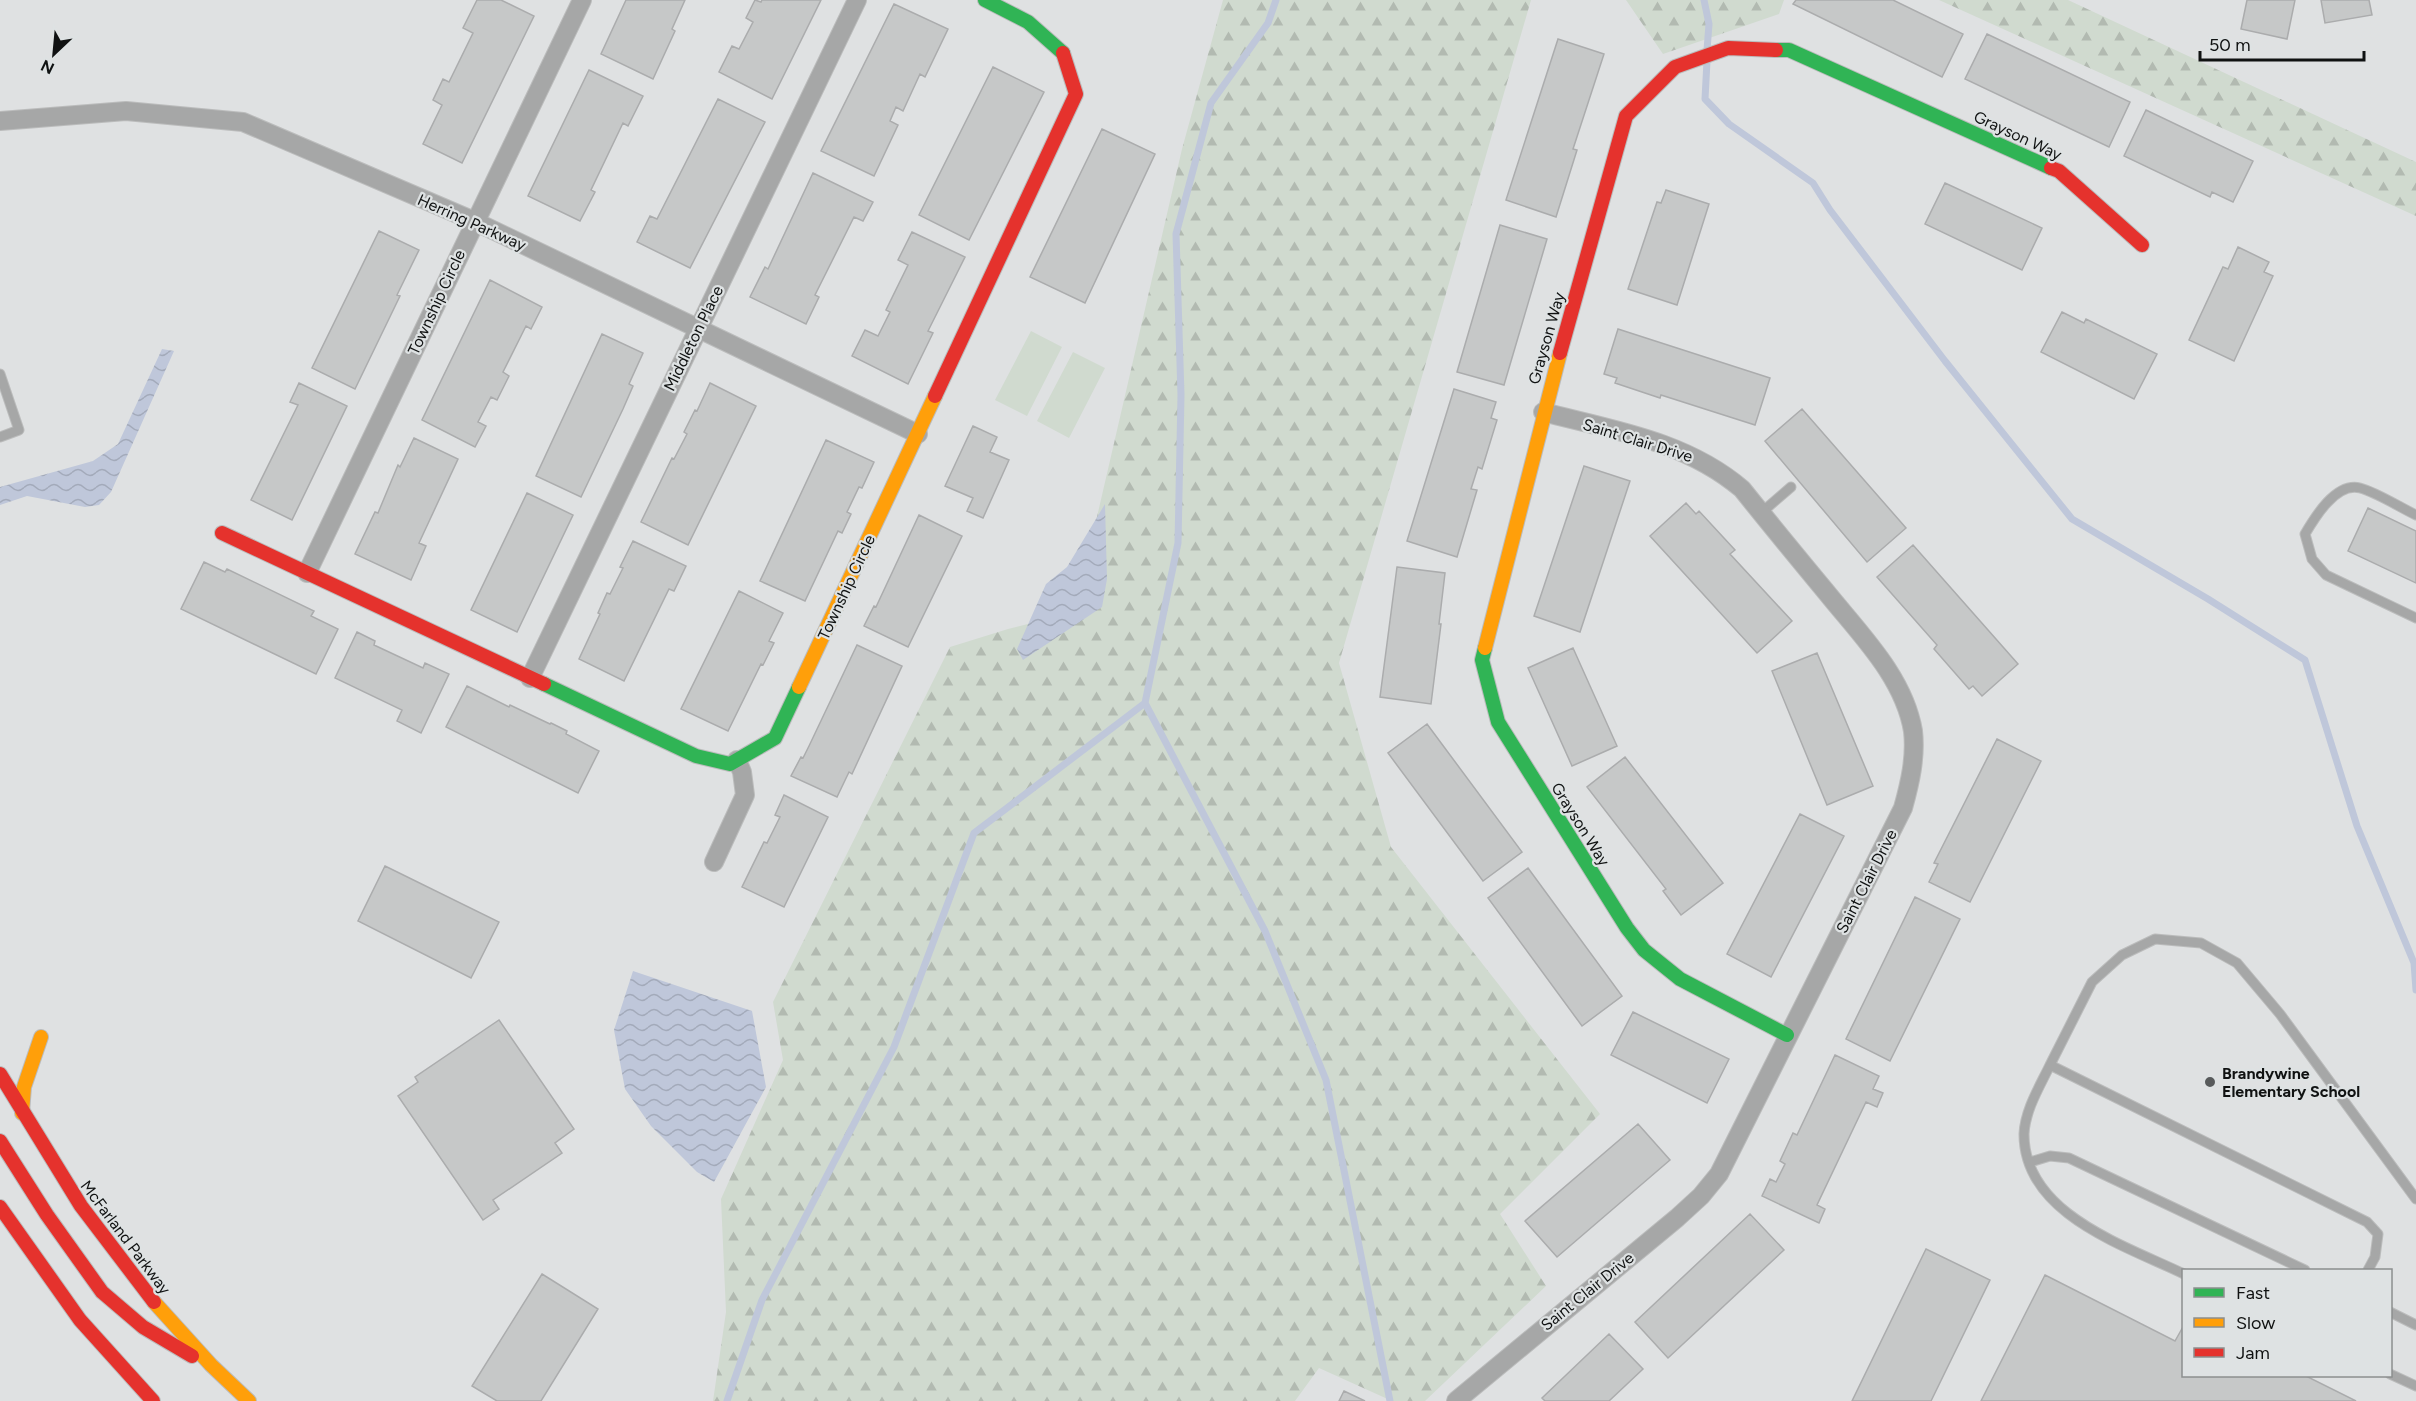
<svg xmlns="http://www.w3.org/2000/svg" width="2416" height="1401" font-family="Figtree,sans-serif">
	<defs>
		<pattern id="forest-firs" width="22" height="20" patternUnits="userSpaceOnUse" patternTransform="scale(1.5)"><rect width="22" height="20" fill="#d0dacf"/><path d="M5 1l3.5 6h-7zM16 11l3.5 6h-7z" fill="#b2bab1"/></pattern>
		<pattern id="water-waves" width="16" height="10" patternUnits="userSpaceOnUse" patternTransform="scale(1.5)"><rect width="16" height="10" fill="#bfc7da"/><path d="M0 5q4-4 8 0t8 0" fill="none" stroke="#a3aaba"/></pattern>
	</defs>
	<rect width="100%" height="100%" fill="#dfe1e2"/>
	<path fill="#d0dacf" d="M1031,331L1062,347L1027,416L995,400Z
		M1073,352L1105,368L1069,438L1037,421Z"/>
	<path fill="url(#forest-firs)" d="M1223,0H1531L1339,663L1391,847L1600,1114L1500,1214L1546,1286L1425,1401H1392L1319,1368L1295,1401H713L726,1312L721,1199L783,1060L773,1002L950,647L1008,629L1075,612L1182,149Z
		M1626,0H1784L1779,14L1663,54Z
		M1939,0H2068L2416,162V216Z"/>
	<path fill="url(#water-waves)" d="M162,349L174,351L111,492L99,505L85,507L27,496L0,505V487L93,461L118,444Z
		M1105,504L1107,579L1102,607L1023,660L1017,649L1046,584L1067,567Z
		M633,971L752,1011L766,1087L714,1182L697,1172L651,1126L625,1089L614,1030Z"/>
	<g fill="none" stroke-linecap="round" stroke-linejoin="round">
		<path stroke="#bfc7da" stroke-width="7" d="M1276,0L1268,23L1211,103L1176,234L1181,395L1178,543L1145,703L1265,931L1326,1080L1390,1401
			M1704,0L1709,24L1707,50
			M1707,61L1705,99L1729,124L1813,183L1830,210L1945,361L2072,519L2208,599L2305,660L2357,826L2414,963L2416,990
			M727,1401L762,1300L894,1047L974,833L1145,703"/>
	</g>
	<path fill="#c6c8c8" stroke="#abacad" stroke-width="1.5" d="M477,0H501L534,16L462,163L423,144L442,105L433,100L443,79L449,82L473,33L463,28Z
		M626,0H685L672,29L675,31L653,79L601,54Z
		M755,0L761,2L762,0H821L772,99L719,72L732,46L739,49L753,22L746,18Z
		M1796,0H1893L1963,34L1942,77L1793,4Z
		M2247,0H2295L2287,39L2241,29Z
		M2321,0H2369L2372,15L2325,23Z
		M894,4L948,29L925,77L920,74L903,111L896,107L890,121L898,125L874,176L821,151Z
		M1987,34L2130,102L2109,147L1965,79Z
		M1558,39L1604,54L1573,149L1577,150L1556,217L1506,200Z
		M993,67L1044,92L969,240L919,215Z
		M589,70L643,96L628,126L623,123L591,190L595,192L580,221L528,196Z
		M718,99L765,122L690,268L637,242L650,216L657,219Z
		M2146,110L2253,161L2233,202L2212,192L2210,197L2124,156Z
		M1102,129L1155,154L1085,303L1030,277Z
		M813,173L873,202L863,221L854,217L815,295L819,297L806,324L750,297L765,267L768,269Z
		M1945,183L2042,228L2022,270L1925,224Z
		M1666,190L1709,204L1677,305L1628,289L1657,202L1661,203Z
		M1500,225L1547,239L1504,385L1457,372Z
		M379,231L419,250L397,295L400,296L355,389L312,368Z
		M912,232L965,257L928,331L933,333L908,384L852,356L865,330L878,336L890,312L886,310L908,265L898,260Z
		M2238,247L2269,262L2264,272L2273,276L2234,361L2189,340L2223,267L2228,269Z
		M490,280L542,307L531,329L526,326L503,372L509,376L497,400L491,397L478,422L486,426L475,447L422,420Z
		M2062,312L2084,323L2086,319L2157,354L2134,399L2041,352Z
		M1618,329L1770,378L1755,425L1661,395L1660,398L1615,383L1617,378L1604,374Z
		M602,334L643,353L629,384L633,386L623,409L581,497L536,476Z
		M299,383L347,406L292,520L251,500L298,405L290,402Z
		M710,383L756,406L688,545L641,522L672,458L674,459L687,434L684,432L695,410L697,411Z
		M1454,389L1496,402L1491,418L1497,420L1482,469L1478,467L1471,489L1477,490L1457,557L1407,541Z
		M1802,409L1906,528L1867,562L1765,441Z
		M973,426L997,437L990,452L1009,460L983,518L967,511L973,498L945,486Z
		M414,438L458,459L419,543L426,546L411,580L355,554L375,512L378,513L398,465L400,467Z
		M826,440L874,462L862,488L859,487L847,512L851,514L842,533L838,531L805,601L760,581Z
		M1584,466L1630,481L1580,632L1534,616Z
		M527,493L573,515L517,632L471,610Z
		M1686,503L1696,514L1699,511L1735,550L1730,554L1792,621L1757,653L1650,536Z
		M2368,508L2416,531V583L2348,551Z
		M919,515L962,536L908,647L864,626L874,606L876,607Z
		M633,541L686,566L674,591L669,589L624,681L579,659L600,614L598,613L607,593L610,594L623,568L620,567Z
		M1913,545L2018,664L1982,696L1973,686L1969,689L1934,649L1937,645L1877,577Z
		M204,562L225,572L227,569L314,611L311,616L338,629L316,674L181,609Z
		M1397,567L1445,573L1439,624H1441L1431,704L1380,697Z
		M739,591L783,613L769,641L774,643L763,665L761,664L728,731L681,709Z
		M357,632L375,641L374,645L423,668L425,663L449,674L421,733L397,721L402,710L335,678Z
		M857,645L902,666L852,774L849,772L837,797L791,776L801,757L803,758L809,746Z
		M1573,648L1617,746L1572,766L1528,668Z
		M1817,653L1873,786L1827,805L1772,671Z
		M467,686L509,707L510,705L550,724L551,723L567,731L566,734L599,751L578,793L446,727Z
		M1427,724L1522,852L1483,881L1388,753Z
		M1997,739L2041,761L1970,902L1929,882L1938,864L1934,863Z
		M1625,757L1723,883L1681,915L1663,891L1666,889L1587,787Z
		M784,795L828,817L784,907L742,887L764,842L767,843L780,817L775,815Z
		M1800,814L1844,836L1771,977L1727,954Z
		M385,866L499,922L471,978L358,921Z
		M1528,868L1622,996L1582,1026L1488,898Z
		M1915,897L1960,919L1890,1061L1846,1039Z
		M1633,1012L1729,1059L1707,1103L1611,1055Z
		M499,1020L574,1129L555,1143L562,1153L493,1200L499,1209L483,1220L398,1096L418,1082L415,1077Z
		M1835,1055L1879,1076L1873,1089L1883,1093L1877,1107L1866,1102L1817,1205L1825,1209L1819,1223L1762,1196L1770,1179L1776,1182L1785,1164L1780,1161L1793,1133L1797,1135Z
		M1638,1124L1670,1160L1557,1257L1525,1221Z
		M1750,1214L1784,1250L1668,1358L1635,1322Z
		M1926,1249L1990,1280L1931,1401H1852Z
		M542,1274L598,1309L541,1401H497L472,1386Z
		M2045,1275L2175,1341L2184,1325V1376H2306L2356,1401H1981Z
		M1609,1334L1643,1369L1609,1401H1545L1542,1398Z
		M1344,1391L1365,1401H1339Z"/>
	<g fill="none" stroke-linecap="round" stroke-linejoin="round">
		<defs>
			<path id="lane" d="M0,374L19,430L0,437
				M1761,513L1791,487
				M2416,515C2401,508 2376,492 2360,488C2336,482 2315,517 2305,534L2312,559L2326,575L2416,618
				M2050,1065C2040,1086 2025,1110 2024,1134C2024,1214 2124,1245 2184,1274
				M2030,1162L2050,1156L2069,1158L2305,1270
				M2368,1270L2375,1257L2378,1234L2367,1222L2050,1065L2092,982L2122,955L2155,939L2201,943L2237,963L2280,1014L2416,1199
				M2390,1312L2416,1325
				M2390,1374L2416,1386"/>
			<path id="street" d="M0,121L126,111L243,122L474,221L918,434
				M307,573L582,0
				M530,678L857,0
				M714,862L745,795L742,772L737,760
				M1456,1401L1677,1218L1701,1196L1719,1174L1903,808C1910,783 1916,757 1913,731C1904,677 1860,634 1827,593C1798,558 1770,524 1742,489C1686,441 1613,430 1543,412"/>
			<path id="fast" d="M985,0L1028,22L1063,53
				M1776,50H1789L2051,168
				M1485,648L1482,660L1498,722L1627,928L1644,950L1680,979L1787,1035
				M544,684L696,756L730,764L775,738L799,687"/>
			<path id="slow" d="M1485,648L1560,353
				M799,687L935,396
				M22,1113L24,1087L41,1037
				M154,1302L211,1365L249,1401"/>
			<path id="jam" d="M2051,168L2059,171L2142,245
				M1560,353L1626,116L1675,67L1728,48L1776,50
				M935,396L1076,94L1063,53
				M222,533L544,684
				M0,1074L81,1206L154,1302
				M0,1141L47,1215L102,1292L143,1327L192,1356
				M0,1207L80,1320L153,1401"/>
		</defs>
		<use href="#lane" stroke="#bbbcbc" stroke-width="11"/>
		<use href="#street" stroke="#bbbcbc" stroke-width="20"/>
		<use href="#fast" stroke="#bbbcbc" stroke-width="16"/>
		<use href="#slow" stroke="#bbbcbc" stroke-width="16"/>
		<use href="#jam" stroke="#bbbcbc" stroke-width="16"/>
		<use href="#lane" stroke="#a6a7a7" stroke-width="9"/>
		<use href="#street" stroke="#a6a7a7" stroke-width="18"/>
		<use href="#fast" stroke="#30b455" stroke-width="14"/>
		<use href="#slow" stroke="#ff9f0a" stroke-width="14"/>
		<use href="#jam" stroke="#e5322d" stroke-width="14"/>
	</g>
	<circle fill="#585a5b" stroke="#dee2e3" stroke-width="2" cx="2210" cy="1082" r="6"/>
	<g text-anchor="middle" stroke-width="4.5" stroke-linejoin="round" paint-order="stroke">
		<g font-size="16" fill="#101212" stroke="#dee2e3">
			<text transform="translate(2018 135) rotate(25)" y="6">Grayson Way</text>
			<text transform="translate(472 222) rotate(24)" y="6">Herring Parkway</text>
			<text transform="translate(436 302) rotate(-65)" y="6">Township Circle</text>
			<text transform="translate(693 338) rotate(-64)" y="6">Middleton Place</text>
			<text transform="translate(1546 338) rotate(-74)" y="6">Grayson Way</text>
			<text transform="translate(1638 440) rotate(17)" y="6">Saint Clair Drive</text>
			<text transform="translate(846 587) rotate(-65)" y="6">Township Circle</text>
			<text transform="translate(1581 824) rotate(58)" y="6">Grayson Way</text>
			<text transform="translate(1866 881) rotate(-63)" y="6">Saint Clair Drive</text>
			<text transform="translate(126 1237) rotate(53)" y="6">McFarland Parkway</text>
			<text transform="translate(1587 1291) rotate(-39)" y="6">Saint Clair Drive</text>
		</g>
		<g font-size="16" font-weight="bold" fill="#101212" stroke="#dee2e3" text-anchor="start">
			<text x="2222" y="1079">Brandywine<tspan x="2222" dy="18">Elementary School</tspan></text>
		</g>
	</g>
	<rect x="2182" y="1269" width="210" height="108" fill="#dee2e3" stroke="#8c8f8f" stroke-width="1.5"/>
	<rect x="2194" y="1288" width="30" height="9" fill="#30b455" stroke="#8c8f8f" stroke-width="1.5"/>
	<text x="2236" y="1299" font-size="18" fill="#101212">Fast</text>
	<rect x="2194" y="1318" width="30" height="9" fill="#ff9f0a" stroke="#8c8f8f" stroke-width="1.5"/>
	<text x="2236" y="1329" font-size="18" fill="#101212">Slow</text>
	<rect x="2194" y="1348" width="30" height="9" fill="#e5322d" stroke="#8c8f8f" stroke-width="1.5"/>
	<text x="2236" y="1359" font-size="18" fill="#101212">Jam</text>
	<g transform="translate(54 54) rotate(206)" stroke="#dee2e3" stroke-width="4.5" paint-order="stroke">
	<path d="M0-4.5L10 22L0 15L-10 22Z" fill="#101212"/>
	<text y="-9" font-size="16" font-weight="bold" text-anchor="middle" fill="#101212">N</text>
	</g>
	<path d="M2200 51v9h164v-9" fill="none" stroke="#101212" stroke-width="3"/>
	<text x="2209" y="51" font-size="18" fill="#101212" stroke="#dee2e3" stroke-width="4.5" paint-order="stroke">50 m</text>
</svg>
